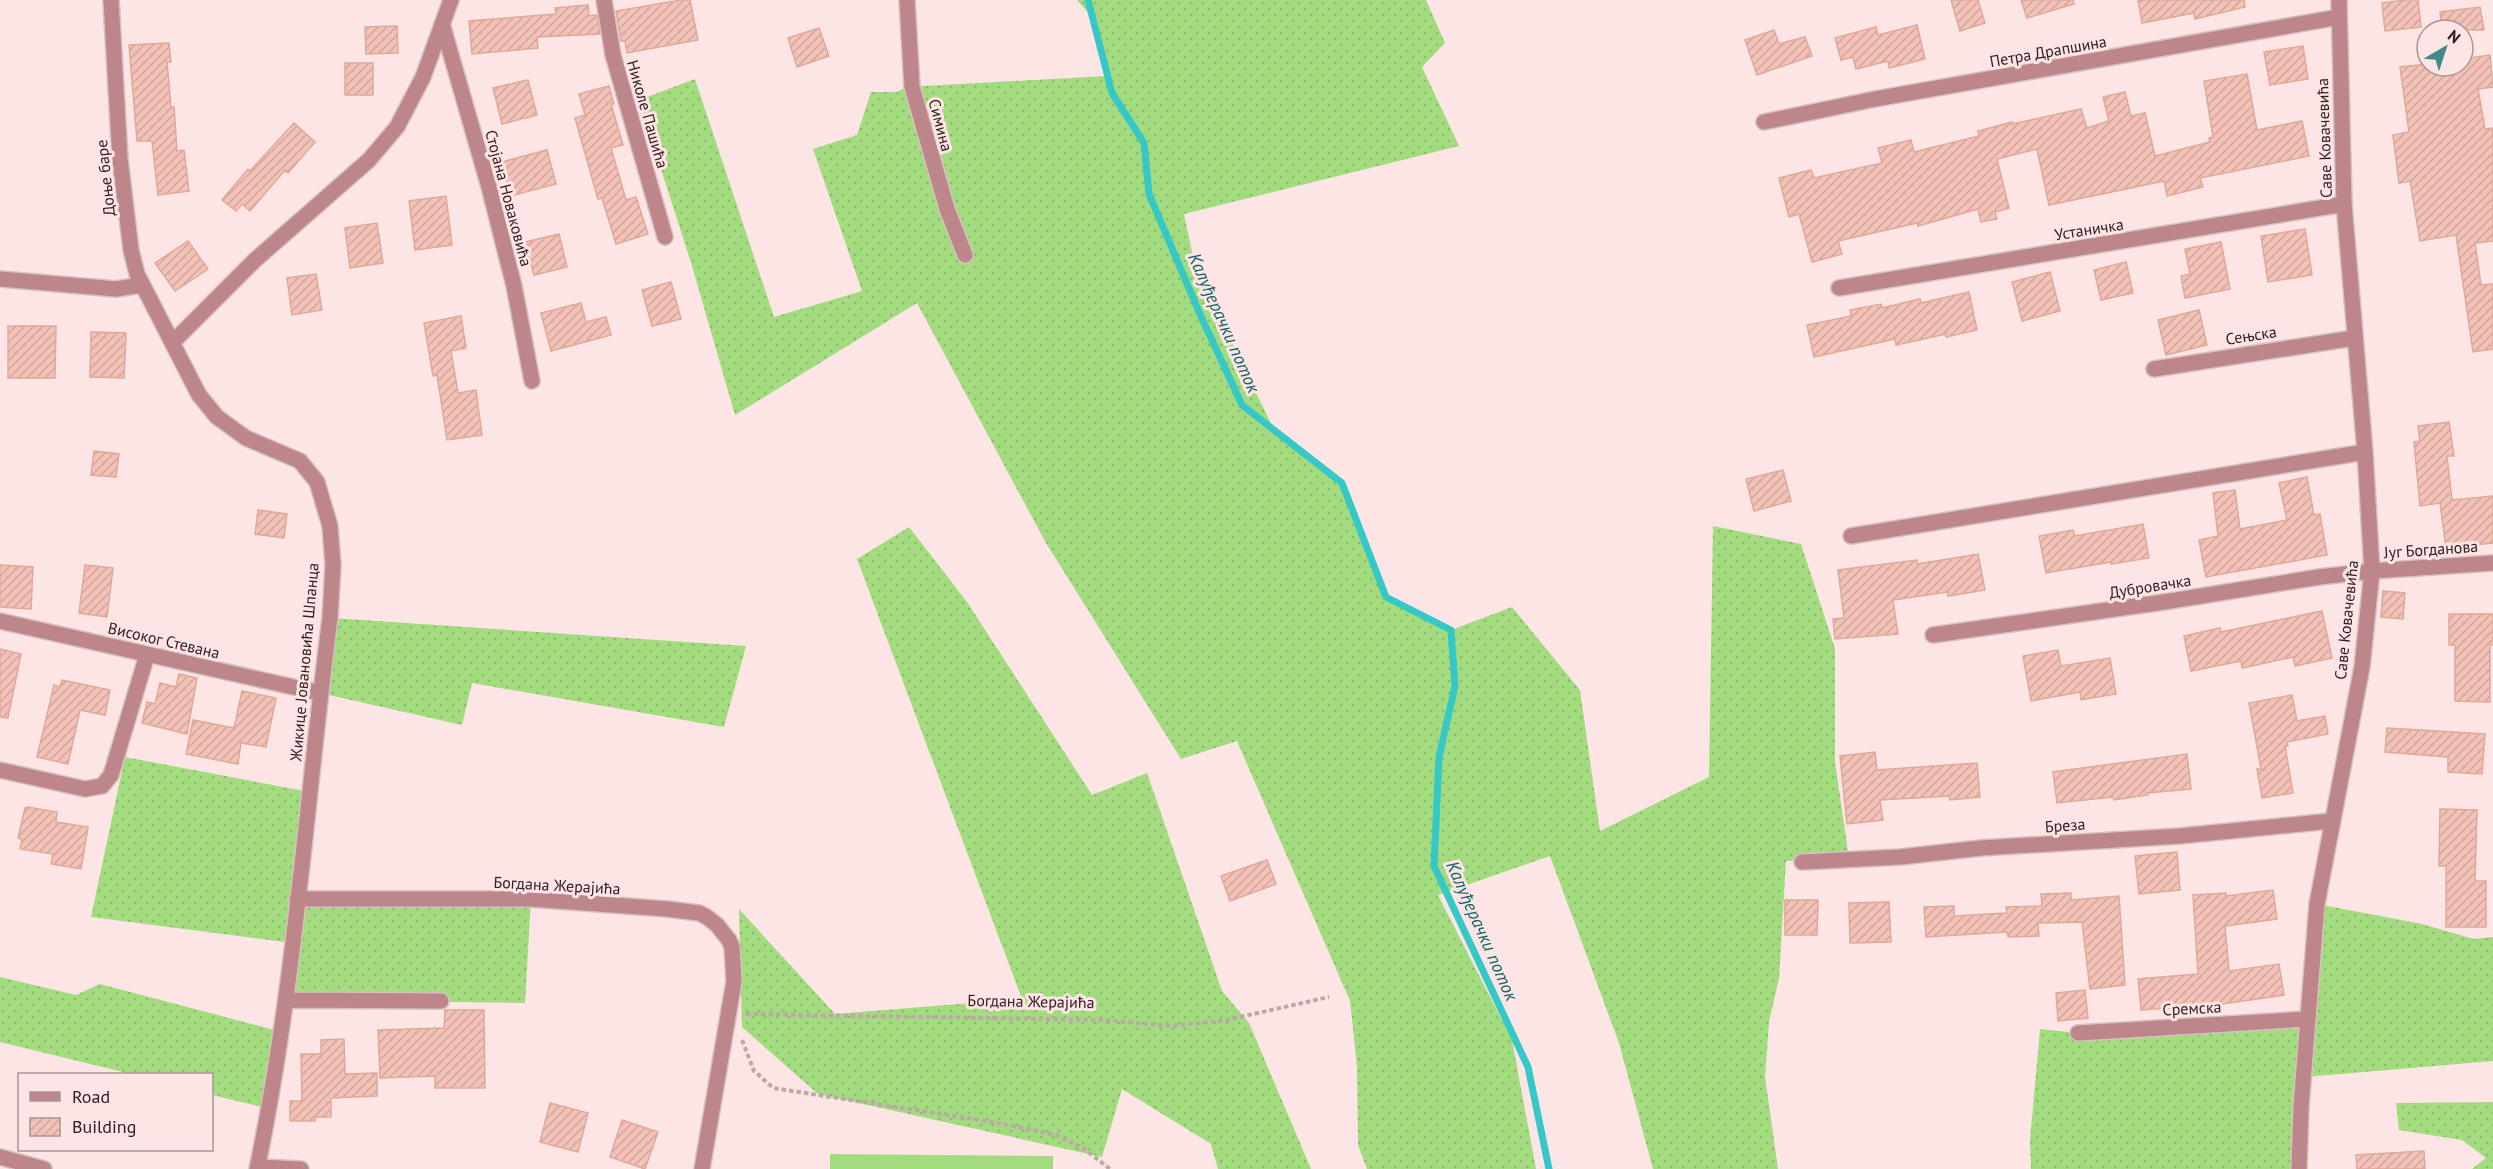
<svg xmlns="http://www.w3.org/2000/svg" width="2493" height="1169" font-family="'PT Sans',sans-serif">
	<defs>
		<pattern id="grass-dots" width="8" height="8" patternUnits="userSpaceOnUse" patternTransform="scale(1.5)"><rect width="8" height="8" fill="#a3db7f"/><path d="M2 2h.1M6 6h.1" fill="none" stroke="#8dbb6d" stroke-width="1.8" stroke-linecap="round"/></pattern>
		<pattern id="building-hatch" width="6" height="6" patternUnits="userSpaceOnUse" patternTransform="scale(1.5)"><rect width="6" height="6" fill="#f3c2b6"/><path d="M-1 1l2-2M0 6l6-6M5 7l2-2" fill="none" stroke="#d1a69c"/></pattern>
	</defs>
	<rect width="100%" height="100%" fill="#fde4e5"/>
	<path fill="url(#grass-dots)" d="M1077,0H1426L1445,43L1422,67L1459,146L1184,214L1195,266L1277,436L1342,483L1386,597L1451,630L1512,607L1580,690L1600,831L1709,777L1713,526L1801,544L1835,649V762L1849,859L1786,861L1779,978L1769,1022L1765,1077L1778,1169H1653L1619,1043L1550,856L1438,895L1512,1040L1536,1169H1367L1358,1145L1357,1067L1350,1001L1237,741L1181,759L1046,543L917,303L735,415L692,266L639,100L695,79L774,317L862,291L813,149L857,135L871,92H897L906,87L1107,76L1092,17Z
		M909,527L967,602L1092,795L1147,773L1222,991L1249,1023L1311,1169H1218L1211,1144L1122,1089L1102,1157L818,1094L742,1027L739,909L835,1014L1022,999L857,559Z
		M330,618L362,620L746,646L724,727L472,683L462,725L320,693Z
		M125,757L310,792L298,899H531L525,1003L287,1000L292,943L91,917Z
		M2317,904L2422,924L2474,939L2493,937V1061L2305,1077L2300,1169H2031L2030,1140L2040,1029L2078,1033L2307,1019Z
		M0,977L76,995L100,984L282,1032L270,1109L212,1095V1074H131L0,1042Z
		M2493,1102V1169H2472L2486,1158L2462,1140L2399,1130L2396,1103Z"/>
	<path fill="#a3db7f" d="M830,1154L1053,1156V1169H830Z"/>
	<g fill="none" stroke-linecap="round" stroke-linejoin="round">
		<path stroke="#36c8c7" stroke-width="7" d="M1088,0L1112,93L1144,143L1149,194L1199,312L1242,405L1342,483L1386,597L1451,630L1455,686L1439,757L1434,866L1528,1067L1549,1169"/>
	</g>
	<path fill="url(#building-hatch)" stroke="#e1a89a" stroke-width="1.5" d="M681,0H690L698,40L627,53L625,41H621L616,11Z
		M1951,0H1978L1985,23L1960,31Z
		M2021,0H2073L2074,4L2027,18Z
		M2138,0H2244L2245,7L2195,19L2194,13L2142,23Z
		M2406,0H2418L2421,27L2385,31L2382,3Z
		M588,5L589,16L597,15L600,34L537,37L538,48L472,54L469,21L556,14L555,8Z
		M2480,7L2484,30H2442L2440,12Z
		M1917,25L1925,59L1889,68L1888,61L1856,69L1853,57L1841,60L1835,38L1876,27L1878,35Z
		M397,26L398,53L366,54L365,27Z
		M819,28L829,56L797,67L788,38Z
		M1774,30L1779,44L1805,37L1812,56L1757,75L1745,40Z
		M169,43L171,62H167L171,107H174L177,151L184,150L189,191L158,195L152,141H137L129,45Z
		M2303,46L2308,79L2270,85L2264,52Z
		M2490,55L2493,87L2478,89L2485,129L2492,128L2493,136V241L2475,243L2481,285L2493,284V349L2473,352L2456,235L2420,241L2410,181L2399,183L2393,135L2409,132L2400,67L2427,64V66H2463V59Z
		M345,63H373V95H345Z
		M2247,74L2257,130L2302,121L2309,156L2200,178L2203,187L2167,196L2164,181L2049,205L2037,149L1997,159L2009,208L1995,212L1997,219L1981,222L1978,209L1918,226L1917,223L1838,241L1842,254L1812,262L1799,214L1789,217L1779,178L1811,170L1814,178L1882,163L1878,148L1911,140L1914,152L1979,136L1978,131L2012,122V124L2081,109L2087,128L2109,121L2103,97L2125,92L2131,116L2145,113L2155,156L2210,142L2209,138L2213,137L2204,81Z
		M528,80L537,115L502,124L493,88Z
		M609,86L614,104H611L623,145L611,148L626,200L636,197L648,234L616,244L602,198L598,199L575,118L585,115L579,94Z
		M294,123L315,142L288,173L285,170L250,211L242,204L236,211L222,200L248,169L250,171Z
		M547,150L556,184L510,196L502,162Z
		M446,196L452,245L415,250L409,201Z
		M377,223L383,263L350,268L345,228Z
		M2305,229L2312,275L2268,282L2261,236Z
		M559,234L567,267L534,275L525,242Z
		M188,241L208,269L175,291L155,263Z
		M2221,242L2230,289L2185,298L2181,276L2190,274L2185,249Z
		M2126,262L2133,293L2101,300L2094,270Z
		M2050,272L2060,311L2022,321L2012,282Z
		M316,274L322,310L292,315L287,278Z
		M671,282L681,319L652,326L642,290Z
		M1969,292L1977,330L1946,337V334L1896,345L1895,339L1814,357L1807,325L1851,316L1850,310L1881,304L1882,308L1920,299L1921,303Z
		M581,303L586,322L606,317L611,335L551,351L541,313Z
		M2199,310L2207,345L2166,355L2158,320Z
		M461,316L466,348L451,351L458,393L476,390L482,435L447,440L437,375L433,376L424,323Z
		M8,326H56L55,378H8Z
		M91,332L126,333L124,378L90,377Z
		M2449,422L2454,456H2447L2452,500L2493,496V543L2446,548L2440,503L2420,506L2414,442L2420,441L2418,426Z
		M94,451L119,454L116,477L91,475Z
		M1783,470L1791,501L1754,511L1746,479Z
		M2307,477L2314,515L2320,514L2327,555L2206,577L2199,540L2218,536L2213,493L2235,490L2240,529L2287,520L2279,483Z
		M258,510L287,514L284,538L255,534Z
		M2143,524L2149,558L2111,564V562L2046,573L2039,536L2073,530L2075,536Z
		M1978,554L1985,590L1948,596V592L1893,600L1898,634L1835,639L1833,619L1844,618L1838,570L1917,560V564Z
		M0,565L33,567L31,609L0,607Z
		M85,565L113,568L107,617L79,613Z
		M2383,591L2405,593L2403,619L2381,617Z
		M2322,611L2332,658L2295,666L2293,657L2242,668L2241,661L2191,671L2184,636L2220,628L2221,632Z
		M2449,614H2493V645H2490V702L2455,701V645H2449Z
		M0,649L21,654L8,718L0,717Z
		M2058,650L2061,666L2110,658L2116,694L2081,700L2080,692L2031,701L2023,656Z
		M179,674L197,678L187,734L142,723L147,702L155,704L160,683L176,687Z
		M62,680L110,690L105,715L80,710L68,764L37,757L54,685L60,687Z
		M242,691L276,698L266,747L241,743L238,764L186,754L193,720L234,728Z
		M2292,695L2297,721L2325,716L2328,734L2287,742L2288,746H2285L2293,793L2262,798L2257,769H2261L2249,703Z
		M2387,728L2485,734L2482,774L2448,772V757L2385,752Z
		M1875,752L1877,770L1977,763L1980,797L1950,800L1949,796L1880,800L1883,820L1847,824L1840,756Z
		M2187,754L2191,789L2147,793L2148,795L2114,800L2113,797L2057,803L2053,772Z
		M27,807L57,812L56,822L88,827L81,869L51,864L53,854L20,849L22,839L18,838L25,808Z
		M2440,809L2477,810L2475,881H2486V927H2446V866H2439Z
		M2177,852L2180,890L2139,894L2135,856Z
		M1267,860L1276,884L1230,901L1221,876Z
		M2273,890L2277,919L2225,926L2229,971L2279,964L2284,995L2215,1005L2141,1010L2138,979L2198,974L2193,895L2226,893V896Z
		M2071,893V900L2119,896L2125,985L2090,989L2082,922L2038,923L2039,936L2008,937L2007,932L1926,937L1924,907L1954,906V916L2007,913L2006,907L2042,906L2041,894Z
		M1785,900H1818L1817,935H1785Z
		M1889,902L1891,942L1850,943L1849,903Z
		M2085,990L2088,1018L2058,1021L2056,993Z
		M445,1010H484L485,1088H435V1076L380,1078L378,1030L444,1028Z
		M344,1039L345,1074L377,1073V1096L331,1098V1117H315V1121H290V1101H302L301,1054H321V1040Z
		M550,1103L588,1113L578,1152L540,1142Z
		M622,1120L658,1132L645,1169L610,1157Z
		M2424,1151L2425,1169H2357L2356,1155Z"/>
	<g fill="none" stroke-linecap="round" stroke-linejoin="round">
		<defs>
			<path id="minor" d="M111,0L120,159L131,250L137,274L199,395L217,417L246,438L300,461L317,482L330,526L333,565L330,618C306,802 295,987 257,1169
				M604,0L613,55L665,237
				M907,0L912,87L947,209L965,255
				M443,27L489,187L514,286L532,381
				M1764,122L1875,99L2339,17
				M0,279L116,289L142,285
				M1839,288L2344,204
				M173,342L255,260L369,160L397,127L423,77L451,0
				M2154,369L2354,338
				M1851,536L2365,452
				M0,621L320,693
				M1933,635L2164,602L2319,577L2372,571L2493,563
				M0,770L85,789L102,786L111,775L147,655
				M1802,862L1900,857L1981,848L2180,836L2331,821
				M297,899H531L667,909L699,913L707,917L717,925L729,940L732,947L734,981L702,1169
				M287,1000L441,1001
				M2078,1033L2308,1019
				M0,1157L44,1169
				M258,1167L301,1169
				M2299,1169L2301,1107L2317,904L2362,667L2372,571L2365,452L2344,204L2339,0"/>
		</defs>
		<use href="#minor" stroke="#d8c0c1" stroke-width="18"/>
		<path stroke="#bfa7a8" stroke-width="4" stroke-dasharray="4.5 3" stroke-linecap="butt" d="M746,1014L1102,1020L1170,1026L1227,1020L1329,997
			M742,1040L754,1071L773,1088L993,1122L1056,1135L1083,1148L1110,1169"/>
		<use href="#minor" stroke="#bc868a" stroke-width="15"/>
	</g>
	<g text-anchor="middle" stroke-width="6" stroke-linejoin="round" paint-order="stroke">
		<g font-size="16" fill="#311b1d" stroke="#fde4e5">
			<text transform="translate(2048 51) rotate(-10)" y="6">Петра Драпшина</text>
			<text transform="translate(648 114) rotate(74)" y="6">Николе Пашића</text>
			<text transform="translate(941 125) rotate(75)" y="6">Симина</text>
			<text transform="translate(2324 138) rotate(-92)" y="6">Саве Ковачевића</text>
			<text transform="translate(105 178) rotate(-96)" y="6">Доње баре</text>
			<text transform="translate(509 198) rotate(75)" y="6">Стојана Новаковића</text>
			<text transform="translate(2089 229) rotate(-9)" y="6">Устаничка</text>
			<text transform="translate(2251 335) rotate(-9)" y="6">Сењска</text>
			<text transform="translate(2431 549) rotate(-4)" y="6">Југ Богданова</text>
			<text transform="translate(2150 586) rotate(-9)" y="6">Дубровачка</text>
			<text transform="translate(2346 620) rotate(-84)" y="6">Саве Ковачевића</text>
			<text transform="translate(164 640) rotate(13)" y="6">Високог Стевана</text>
			<text transform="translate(304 662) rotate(-85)" y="6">Жикице Јовановића Шпанца</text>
			<text transform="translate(2065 825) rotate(-4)" y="6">Бреза</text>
			<text transform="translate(557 885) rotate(3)" y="6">Богдана Жерајића</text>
			<text transform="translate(1031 1001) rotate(1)" y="6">Богдана Жерајића</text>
			<text transform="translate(2192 1008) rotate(-3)" y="6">Сремска</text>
		</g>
		<g font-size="18" font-style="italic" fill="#146261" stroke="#fde4e5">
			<text transform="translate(1224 323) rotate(66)" y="6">Калуђерачки поток</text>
			<text transform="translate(1482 931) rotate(66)" y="6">Калуђерачки поток</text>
		</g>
	</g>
	<rect x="18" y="1073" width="195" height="78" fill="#fde4e5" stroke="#ab9495" stroke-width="1.5"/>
	<rect x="30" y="1092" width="30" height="9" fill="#bc868a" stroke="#ab9495" stroke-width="1.5"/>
	<text x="72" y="1103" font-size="18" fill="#311b1d">Road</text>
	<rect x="30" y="1118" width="30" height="18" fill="url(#building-hatch)" stroke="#ab9495" stroke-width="1.5"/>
	<text x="72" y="1133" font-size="18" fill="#311b1d">Building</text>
	<g transform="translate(2445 48) rotate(39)"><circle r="28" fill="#fde4e5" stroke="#ab9495" stroke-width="1.5"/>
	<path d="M0-4.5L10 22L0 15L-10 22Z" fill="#428a89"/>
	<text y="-9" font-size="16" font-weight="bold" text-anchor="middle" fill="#311b1d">N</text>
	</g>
</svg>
